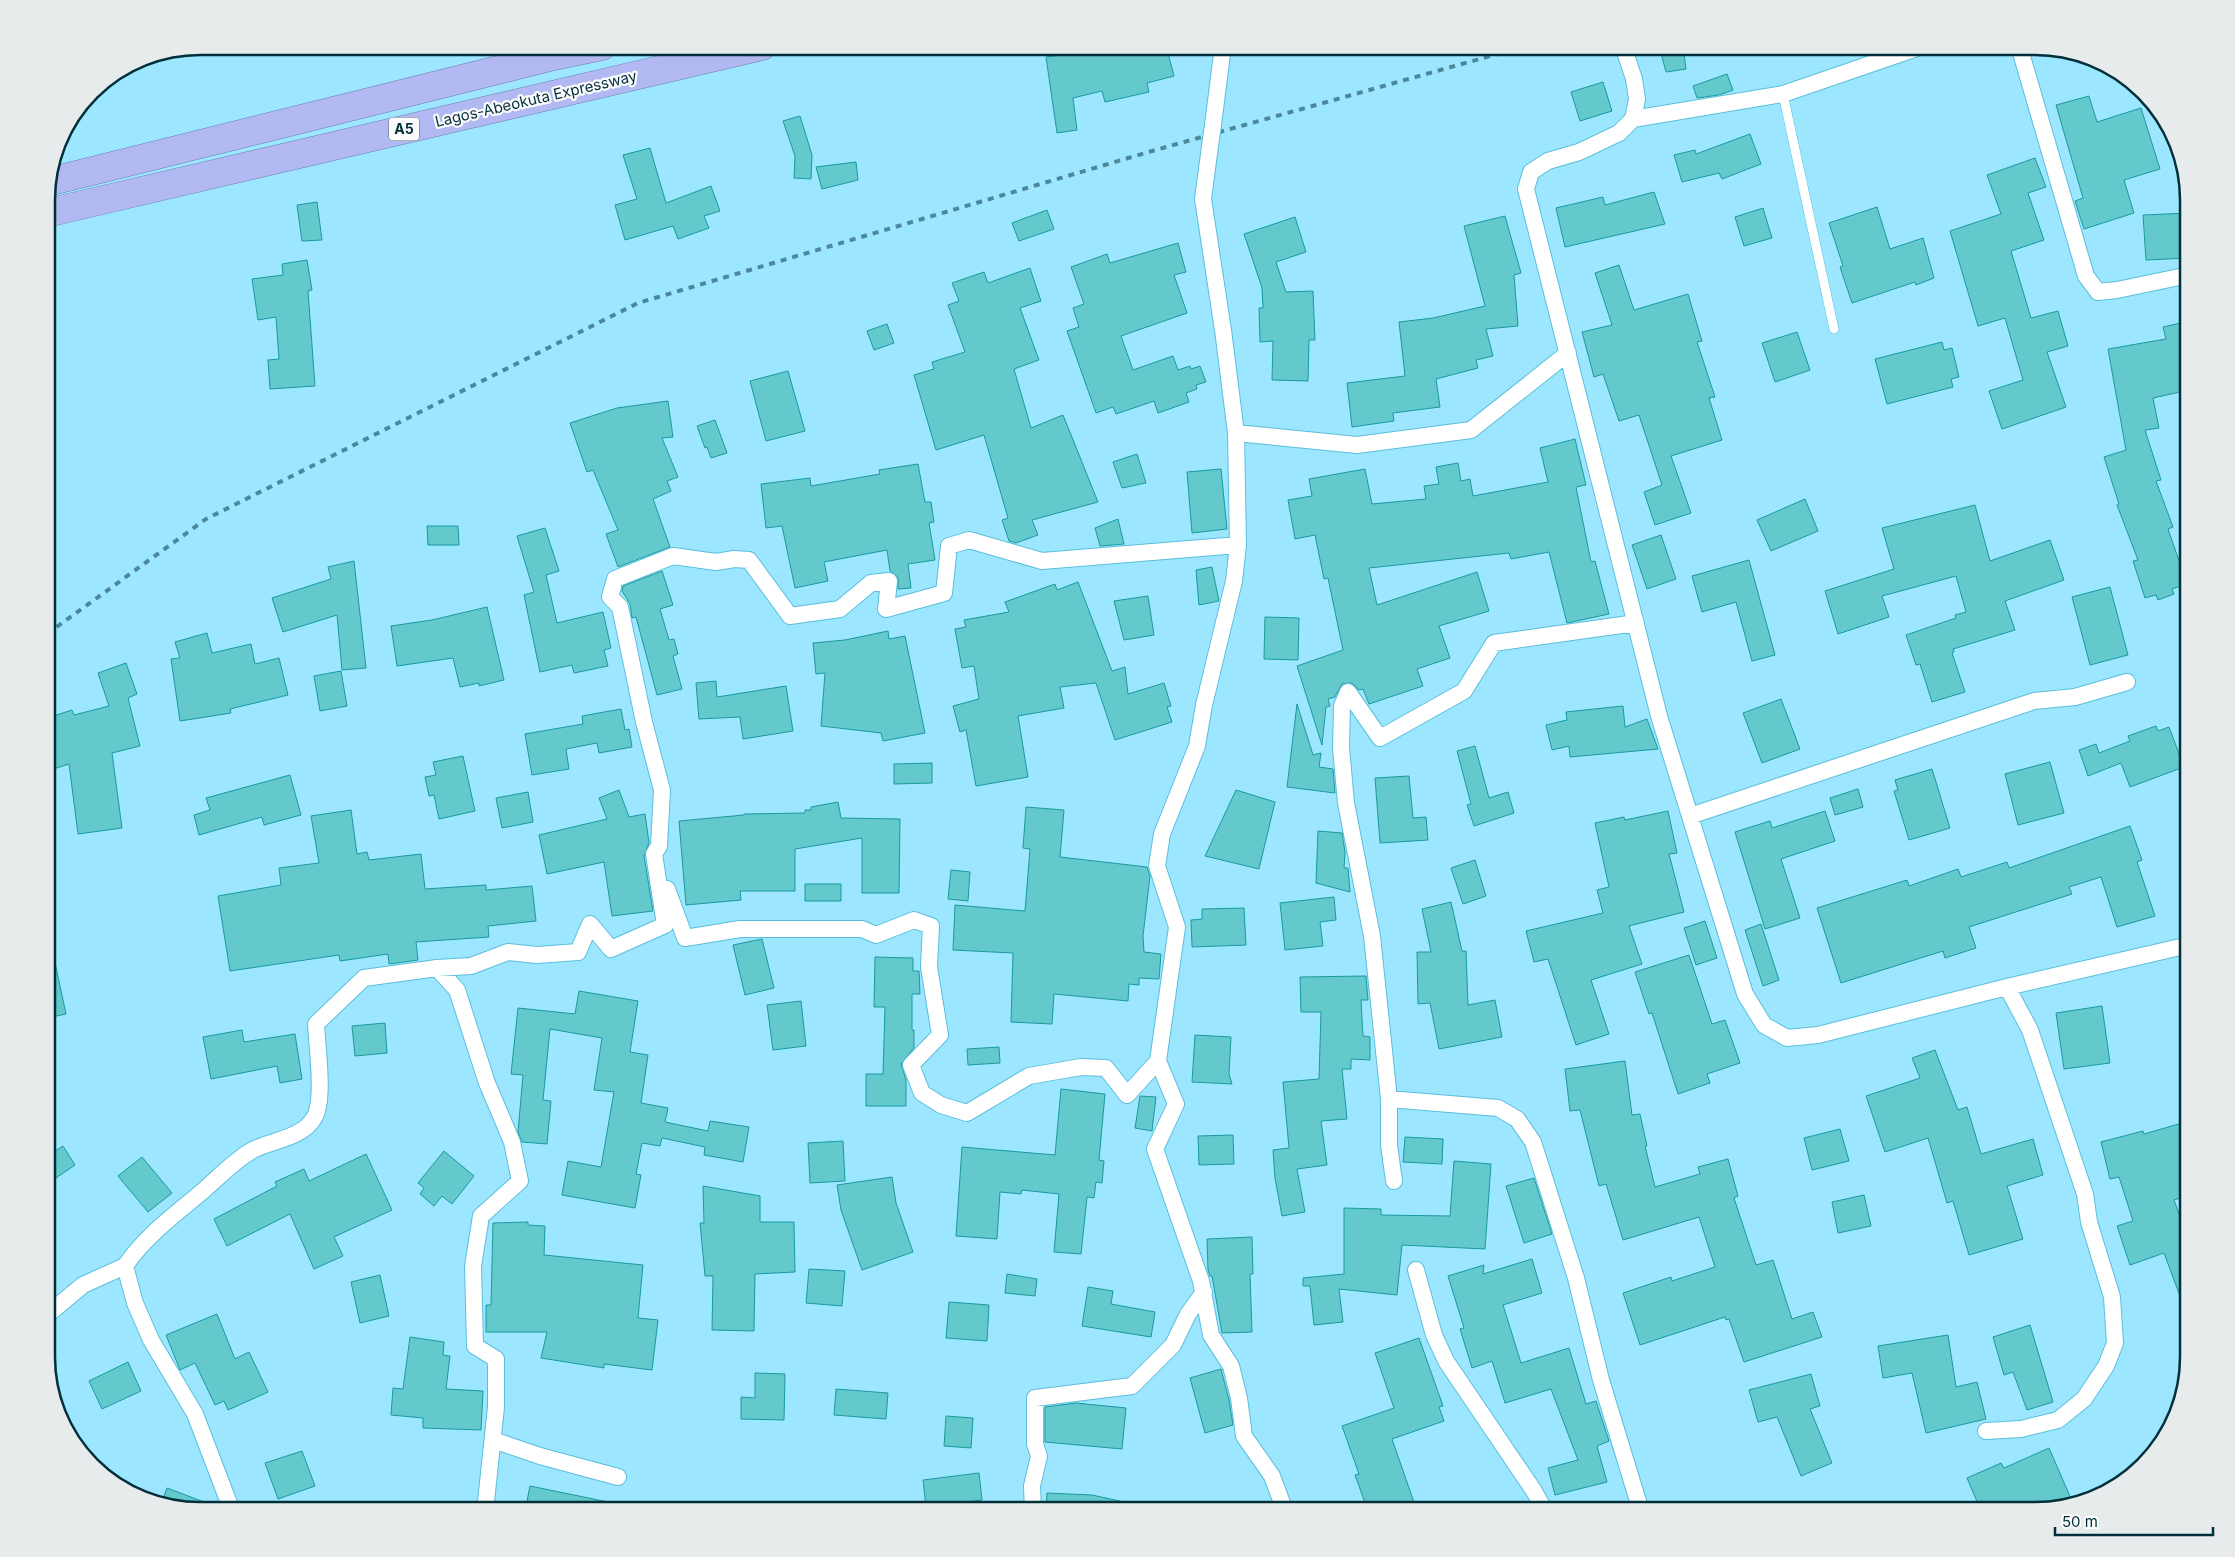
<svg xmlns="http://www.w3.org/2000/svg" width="2235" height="1557" font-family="Inter,sans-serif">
	<rect width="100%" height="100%" fill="#9ce7ff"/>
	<path fill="#63c9cd" stroke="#1a999e" d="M1075,46H1166L1174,76L1147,83L1149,92L1105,102L1102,91L1073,98L1077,130L1057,133L1046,57L1077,53Z
		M1659,46H1683L1686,69L1666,72Z
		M1727,74L1733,90L1719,95L1697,98L1693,86Z
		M1603,82L1612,111L1580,121L1571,92Z
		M2089,96L2097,122L2141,108L2160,169L2124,180L2134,213L2084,229L2075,201L2083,198L2056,105Z
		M800,116L812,155L811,179L794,178L795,156L783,121Z
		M1750,134L1761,164L1722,179L1719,173L1682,182L1674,155L1695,150L1696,154Z
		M650,148L666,203L711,186L720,211L704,216L709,228L678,239L673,226L625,240L615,205L637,199L623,155Z
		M2035,158L2046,187L2028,193L2044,240L2011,251L2031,318L2058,311L2068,346L2047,352L2066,407L2002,429L1989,391L2023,380L2005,318L1978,326L1950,231L2001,214L1987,175Z
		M856,162L858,180L822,189L816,167Z
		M1654,192L1665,224L1565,247L1556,208L1603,197L1605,205Z
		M317,202L322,240L302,241L297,205Z
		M1877,207L1890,249L1923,238L1934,278L1916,285L1915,282L1852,303L1840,267L1843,266L1829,223Z
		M1763,208L1772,238L1744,246L1735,217Z
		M1047,210L1054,229L1019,241L1012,223Z
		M2189,213V258L2146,260L2143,215Z
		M1505,216L1521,273L1514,275L1518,326L1486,329L1493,356L1476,360L1478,368L1436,379L1440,407L1393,413L1394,421L1352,427L1347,383L1405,376L1399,322L1433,318L1485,306L1464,226Z
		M1295,217L1306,252L1276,262L1286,292L1313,291L1315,340H1309L1308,381L1272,380L1273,341L1260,342L1259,308H1263L1262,288L1244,234Z
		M1178,243L1186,272L1174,275L1187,313L1121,336L1133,370L1173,356L1178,370L1190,366L1191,369L1200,366L1206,382L1196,385L1197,389L1186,393L1189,402L1158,413L1154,401L1116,414L1113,407L1096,413L1067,331L1079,327L1073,308L1084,304L1071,267L1107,254L1110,263Z
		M307,260L312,290L308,291L315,386L270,389L268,360L279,359L276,317L258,320L252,279L283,275L282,264Z
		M1619,265L1634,310L1688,294L1702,341L1697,342L1715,397L1709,398L1722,440L1671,456L1691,513L1655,525L1644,492L1662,485L1639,415L1619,421L1603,374L1594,377L1582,332L1612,325L1595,273Z
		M1030,268L1041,301L1020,308L1039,360L1014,369L1031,428L1063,415L1098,502L1032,520L1038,535L1016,543L1009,541L1002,520L1008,518L984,435L936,450L914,375L934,369L932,362L965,352L948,305L959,301L952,283L984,272L988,283Z
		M2189,321V390L2153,398L2159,428L2145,430L2161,480L2156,481L2173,527L2168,529L2187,584L2172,589L2174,594L2158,600L2156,595L2145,598L2133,561L2138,560L2117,505L2119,504L2104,457L2126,450L2108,349L2166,339L2163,327Z
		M887,324L894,343L874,350L867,331Z
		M1797,332L1810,370L1775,382L1762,343Z
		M1942,342L1944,350L1952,348L1959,377L1951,379L1953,387L1887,404L1875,359Z
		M788,371L805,431L766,441L750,381Z
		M668,401L673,437L662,438L678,477L667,481L671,491L653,499L670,547L618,567L606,534L618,530L593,470L587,472L570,423L617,408Z
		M715,420L727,453L711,458L707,447L705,448L697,426Z
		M1575,439L1586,485L1576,487L1591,562L1595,561L1609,614L1567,623L1549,552L1511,559L1509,553L1369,568L1377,605L1477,572L1489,611L1439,626L1450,658L1417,669L1423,686L1369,704L1363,689L1359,690L1352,683L1342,684L1335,697L1328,699L1330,706L1326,707L1322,745L1297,666L1343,650L1328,578L1324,579L1315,535L1295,539L1288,500L1312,496L1309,479L1365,469L1372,504L1426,499L1424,486L1439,484L1436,467L1458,463L1461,481L1470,479L1473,496L1548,482L1540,448Z
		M1137,454L1146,483L1122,488L1113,462Z
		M918,464L925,502H931L934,522L929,523L935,560L908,564L911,588L898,589V577L890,571L887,550L824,562L828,581L795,588L782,526L766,528L761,484L810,478L811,486L880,474L879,470Z
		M1221,469L1227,529L1192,533L1187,472Z
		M1805,499L1818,531L1771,551L1757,520Z
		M1975,505L1990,561L2050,540L2064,580L2005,601L2015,630L1953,649L1954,652L1952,653L1965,692L1932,702L1920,664L1916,665L1906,635L1956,618L1955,615L1966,612L1956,576L1882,596L1889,617L1838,634L1825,591L1894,569L1882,528Z
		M1118,519L1124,544L1100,546L1095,528Z
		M427,526H458L459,545H428Z
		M545,528L559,571L546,575L557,623L603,612L611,648L604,650L608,666L574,673L572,665L540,672L524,595L534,592L517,536Z
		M1661,535L1676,579L1647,589L1632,545Z
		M1749,560L1775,655L1752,661L1736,602L1702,612L1692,576Z
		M354,561L366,668L342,670L337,615L283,632L272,598L331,579L328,567Z
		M1212,567L1219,601L1199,605L1196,570Z
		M662,571L673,605L660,609L669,640L674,639L678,654L673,656L682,689L657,695L636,617L632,618L630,604L622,591L623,586Z
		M1078,582L1112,671L1125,667L1128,694L1164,683L1171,706L1167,707L1172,722L1115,740L1096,683L1060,687L1064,708L1018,716L1028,777L976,786L966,730L960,732L953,706L979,699L974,666L962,668L955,629L966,627L964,620L1009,612L1005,602L1055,584L1057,590Z
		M2110,587L2128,655L2090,665L2072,597Z
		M1148,596L1154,635L1124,640L1114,601Z
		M487,607L504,680L479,686V683L460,687L453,658L397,666L391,626L432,620Z
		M1265,617L1299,618L1298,660L1264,659Z
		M888,631L889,639L905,636L925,733L883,741L881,733L821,726L825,673L816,674L813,643L845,640Z
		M207,633L212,653L251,644L255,664L279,658L288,695L230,709L231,713L180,721L171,659L180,658L175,642Z
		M126,663L137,694L128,698L140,746L112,753L122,828L78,834L69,764L47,771V718L72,710L74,715L109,706L98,673Z
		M341,671L347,706L320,711L314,676Z
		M716,681L717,697L786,686L793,731L743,739L740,717L699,719L696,683Z
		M1781,699L1800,749L1762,763L1743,713Z
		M1297,704L1313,755L1321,753L1319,767L1333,769L1335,793L1287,787Z
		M1623,706L1625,727L1647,719L1658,749L1570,757L1569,746L1552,750L1546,725L1567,720L1566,712Z
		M621,709L625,730L629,729L632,747L599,753L597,743L566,749L569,769L532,775L525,734L583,724L582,716Z
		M2156,726L2158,731L2169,727L2184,767L2130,787L2121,763L2088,776L2079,750L2096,744L2099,753L2130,741L2128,736Z
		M1475,746L1489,798L1508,792L1514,813L1474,826L1467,805L1471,804L1457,751Z
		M463,756L475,811L439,819L434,795L429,796L425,777L436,775L433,762Z
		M2050,762L2064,813L2018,825L2005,774Z
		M932,763V783L894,784V764Z
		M1932,769L1950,828L1909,840L1894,791L1898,790L1895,780Z
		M290,775L301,815L264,825L262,817L199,835L194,815L210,810L206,798Z
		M1409,776L1413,818L1426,817L1428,840L1380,843L1375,778Z
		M1858,789L1863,807L1835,815L1830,798Z
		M619,790L629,817L645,814L649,843L644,856L653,911L612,916L604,862L547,874L539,835L607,819L599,798Z
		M1236,790L1275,802L1259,869L1205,856Z
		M528,792L533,822L502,828L496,798Z
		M838,802L841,818L900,819L899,893H862V838L795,849V891H740L741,900L686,905L679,821L744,815V814L805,813V810H811V807Z
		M1026,807L1064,810L1060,857L1147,867L1150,876L1143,936L1144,952L1161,954L1159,979L1139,978V985L1129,984L1128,1001L1054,994L1052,1024L1011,1022L1013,953L953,950L955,905L1025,911L1030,849L1023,848Z
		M351,810L357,854L367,852L369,860L421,854L425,889L486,885V890L532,886L536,921L488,926L489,937L416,942L418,960L389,964L388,954L340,961L339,955L230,971L218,896L281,885L279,868L319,863L311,816Z
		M1668,811L1677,853L1669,854L1684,912L1629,926L1642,964L1591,980L1609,1034L1576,1045L1548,959L1534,962L1526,931L1603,913L1597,890L1609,887L1595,823L1624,817L1625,820Z
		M1825,811L1835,841L1781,859L1800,918L1765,929L1735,832L1770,821L1772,828Z
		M2130,826L2142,860L2137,862L2155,916L2117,927L2101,877L2069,887L2072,894L1969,927L1976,948L1945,958L1943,951L1841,983L1817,908L1907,880L1909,886L1958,869L1961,877L2007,862L2009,868Z
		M1318,831L1342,833L1345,852L1344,868H1348L1350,892L1316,883Z
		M1475,860L1486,896L1463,904L1451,868Z
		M951,870L970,872L968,901L948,899Z
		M805,884H841V901H805Z
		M1334,897L1336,920L1320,922L1323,946L1285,950L1280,903Z
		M1451,902L1462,951H1466L1468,1005L1495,1000L1502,1037L1439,1049L1430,1003L1418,1004L1417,952H1431L1422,909Z
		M1244,908L1246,945L1192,947L1191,920L1202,919V909Z
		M1705,921L1717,958L1696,965L1684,928Z
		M1761,924L1779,980L1763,986L1745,930Z
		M762,939L774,988L745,995L733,945Z
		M1689,955L1712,1024L1725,1020L1740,1063L1707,1074L1710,1083L1678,1094L1652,1013L1649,1014L1635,972Z
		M875,957L913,958V971H919L920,994H912V1030H914V1048L901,1064L906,1080V1106H866V1074H883L885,1007H874Z
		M54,958L66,1014L47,1018V959Z
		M1366,976L1368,1000H1361L1363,1036L1370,1037V1060L1351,1059V1069H1342L1347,1119L1321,1121L1327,1165L1297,1169L1305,1212L1282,1216L1275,1178L1273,1150L1289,1148L1283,1082L1319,1079L1321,1012H1301L1300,977Z
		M579,991L638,1001L630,1052L648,1055L641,1103L668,1108L665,1122L708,1131L710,1121L749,1127L743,1162L704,1155L705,1147L662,1138L660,1146L642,1143L636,1174L641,1175L635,1208L562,1195L568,1161L601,1167L614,1092L594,1090L602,1038L550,1029L543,1100L551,1101L547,1144L522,1142L518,1132L523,1075L511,1074L518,1008L575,1014Z
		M801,1001L806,1046L773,1050L767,1005Z
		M2102,1006L2110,1063L2064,1069L2056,1013Z
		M385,1023L387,1053L355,1056L352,1026Z
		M242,1030L244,1042L295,1034L302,1079L280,1083L277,1066L211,1079L203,1037Z
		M1195,1035L1231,1037L1229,1074L1232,1084L1192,1082Z
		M999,1047L1000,1063L968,1065L967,1049Z
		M1935,1050L1958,1110L1967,1107L1981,1154L2033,1139L2043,1175L2007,1186L2023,1239L1969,1255L1953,1201L1947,1203L1928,1138L1885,1152L1866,1096L1920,1078L1912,1058Z
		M1625,1061L1632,1115L1640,1114L1647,1146H1645L1655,1187L1700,1174L1698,1167L1728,1159L1738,1196L1734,1198L1756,1265L1773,1260L1792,1319L1813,1312L1822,1337L1744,1362L1729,1319L1726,1320L1725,1317L1640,1345L1623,1293L1671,1277L1672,1281L1715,1267L1699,1217L1623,1240L1606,1184L1599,1186L1580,1110L1570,1111L1565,1069Z
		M1061,1089L1105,1094L1099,1160L1104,1161L1102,1183L1096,1182L1094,1198L1087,1197L1081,1254L1054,1252L1059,1194L1022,1190L1021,1194L1000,1192L997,1239L956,1236L962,1147L1055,1155Z
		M1140,1096L1156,1097L1152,1131L1135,1128Z
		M2189,1121V1195L2174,1200L2189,1242V1315H2187L2164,1253L2130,1265L2117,1226L2133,1221L2119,1177L2110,1179L2101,1142L2143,1131L2144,1134Z
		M1840,1129L1849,1161L1812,1170L1804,1138Z
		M1233,1135L1234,1164L1199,1165L1198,1136Z
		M1405,1137L1443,1139L1442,1164L1403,1162Z
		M843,1141L845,1181L810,1183L808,1143Z
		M63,1146L75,1165L47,1184V1156Z
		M444,1151L474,1176L452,1204L442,1196L434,1206L420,1194L424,1188L418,1183Z
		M366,1154L392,1210L334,1237L343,1256L314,1269L290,1214L227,1246L214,1219L277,1186L275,1182L304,1169L309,1181Z
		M142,1157L172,1193L148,1212L118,1176Z
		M1454,1161L1491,1164L1485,1249L1402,1245L1397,1295L1339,1289L1343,1322L1314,1325L1310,1286H1303V1278L1344,1274V1208L1381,1209V1215L1450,1216Z
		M892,1177L896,1203L913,1252L862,1270L841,1210L837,1185Z
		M1534,1178L1552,1234L1524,1243L1506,1186Z
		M703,1186L760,1196V1222H794L795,1272L755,1274L754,1331L712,1330L713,1276H705L700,1223H704Z
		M1864,1195L1871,1226L1838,1233L1832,1202Z
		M528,1222V1225L545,1226L544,1255L643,1265L638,1318L658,1320L652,1370L604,1364V1368L541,1358L547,1332H486V1305H491L493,1223Z
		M1252,1237L1253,1274H1250L1252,1332L1222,1333L1212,1276H1210L1208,1270L1207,1239Z
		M1532,1259L1542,1293L1503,1305L1521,1363L1569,1348L1586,1404L1596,1401L1609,1441L1597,1446L1607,1482L1555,1495L1548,1468L1578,1460L1551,1389L1505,1403L1492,1361L1472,1368L1460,1329L1464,1328L1448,1276L1484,1265L1483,1274Z
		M809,1269L845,1271L842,1306L806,1303Z
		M1007,1274L1037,1279L1035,1296L1005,1293Z
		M380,1275L389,1316L360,1323L351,1282Z
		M1088,1287L1113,1291L1111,1304L1155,1312L1151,1337L1082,1326Z
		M949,1302L989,1305L987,1341L946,1338Z
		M217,1314L235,1359L249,1352L268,1392L228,1410L224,1401L215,1405L195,1363L180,1370L166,1335Z
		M2030,1325L2053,1402L2027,1410L2013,1372L2004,1375L1993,1337Z
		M1948,1335L1956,1387L1977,1382L1986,1419L1926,1433L1912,1373L1883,1378L1878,1346Z
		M410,1337L444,1342L443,1355L450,1356L446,1389L483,1391L481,1430L423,1428V1418L391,1415L393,1388L403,1389Z
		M1419,1338L1443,1406L1439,1407L1444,1421L1392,1439L1417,1511H1368L1355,1475L1359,1474L1342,1426L1394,1408L1375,1353Z
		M128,1362L141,1391L102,1409L89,1381Z
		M1221,1369L1229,1400L1233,1425L1205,1433L1190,1378Z
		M755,1373L785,1374L784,1420L741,1419V1397L755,1398Z
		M1811,1374L1820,1406L1810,1409L1832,1463L1801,1476L1777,1417L1758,1422L1749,1390Z
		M836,1389L888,1393L886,1419L834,1415Z
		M1076,1403L1126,1408L1122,1449L1045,1442V1407Z
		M946,1416L973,1418L971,1448L944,1446Z
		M2049,1448L2072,1501L2036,1511H1981L1967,1478L2001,1463L2004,1468Z
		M302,1451L315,1486L278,1499L265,1463Z
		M979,1473L982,1500L926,1507L923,1480Z
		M530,1486L613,1503L612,1511H525Z
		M167,1488L212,1505L210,1511L161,1504Z
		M1047,1493L1092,1495L1133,1504L1132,1511H1046Z"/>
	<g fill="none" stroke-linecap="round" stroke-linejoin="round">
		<defs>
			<path id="service" d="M1783,94L1834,329"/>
			<path id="minor" d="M1623,46L1634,79L1637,99L1633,119L1619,133L1579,152L1548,161L1531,172L1526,189L1659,716L1745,994L1764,1025L1787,1038L1818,1035L2007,987L2189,945
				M2019,46L2086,276L2098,292L2117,290L2189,275
				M1633,119L1783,94L1923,46
				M1213,125L1223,46
				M1210,146L1203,199L1223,330L1236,433L1238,545L1234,581L1204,705L1197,746L1162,834L1157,866L1177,927L1158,1061L1176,1104L1155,1149L1201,1281L1211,1335L1231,1366L1239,1398L1244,1436L1272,1476L1285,1511
				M1236,433L1357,445L1471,430L1568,353
				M1690,816L2034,701L2075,697L2127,682
				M667,889L685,938L740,929H862L876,935L914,920L931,926L929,967L940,1035L911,1065L922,1093L941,1105L967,1113L1029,1076L1081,1067L1106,1068L1127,1095L1158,1061
				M437,968L457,990L487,1083L512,1142L520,1181L481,1216L473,1266L475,1346L496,1359V1407L485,1511
				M1389,1099L1498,1108L1517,1119L1533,1142L1576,1278L1601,1380L1641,1511
				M1394,1181L1389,1145V1099L1372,936L1346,803L1341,748L1342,706L1348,692L1380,738L1464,691L1494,643L1636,623
				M1416,1270L1434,1335L1446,1361L1534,1491L1545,1511
				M47,1315L83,1285L125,1266
				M1986,1431L2021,1429L2058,1420L2084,1399L2106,1366L2115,1343L2112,1297L2089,1222L2085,1194L2030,1030L2007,987
				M493,1440L540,1456L618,1477
				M232,1511L195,1414L151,1340L135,1303L125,1266C146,1235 176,1214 204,1190C219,1177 234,1161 251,1151C270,1140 302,1139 314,1118C325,1101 317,1046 316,1024L364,978L437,968L471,966L508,952L537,955L578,952L590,924L611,949L665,925L654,854L659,846L662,790L644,722L620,607L610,597L615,579L673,556L716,562L734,559L749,560L790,616L840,609L871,583L889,581L886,609L944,593L949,546L969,540L1042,561L1238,545
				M1033,1511L1032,1486L1039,1456L1035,1444V1398L1132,1386L1173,1345L1188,1314L1204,1292"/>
			<path id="trunk" d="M48,182L554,56L602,46
				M47,213L762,46"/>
		</defs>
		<use href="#service" stroke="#5bbedb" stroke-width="10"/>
		<use href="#minor" stroke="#5bbedb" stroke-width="18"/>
		<use href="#trunk" stroke="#687caf" stroke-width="29"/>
		<use href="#service" stroke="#fff" stroke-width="9"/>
		<use href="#minor" stroke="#fff" stroke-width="16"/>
		<use href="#trunk" stroke="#b2b8f2" stroke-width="28"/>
		<path stroke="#4c889a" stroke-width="4" stroke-dasharray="6 6" stroke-linecap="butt" d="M47,634L206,519L638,303L1152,151L1526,46"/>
		<defs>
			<path id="minor-bridge" d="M1210,146L1213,125"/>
		</defs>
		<use href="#minor-bridge" stroke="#5bbedb" stroke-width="18" stroke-linecap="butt"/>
		<use href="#minor-bridge" stroke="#fff" stroke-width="16"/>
	</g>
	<g text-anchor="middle" stroke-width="4.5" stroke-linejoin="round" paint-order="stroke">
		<rect fill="#fbfbfb" stroke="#4c6c74" stroke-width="1" x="389" y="117.5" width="30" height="23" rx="4"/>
		<g font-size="14" font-weight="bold" fill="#012f3a">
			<text x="404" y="134">A5</text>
		</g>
		<g font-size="15" fill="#012f3a" stroke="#fbfbfb">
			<text transform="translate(536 99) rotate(-13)" y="5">Lagos-Abeokuta Expressway</text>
		</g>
	</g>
	<path d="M0 0H2235V1557H0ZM200 55H2035A145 145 0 0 1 2180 200V1357A145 145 0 0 1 2035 1502H200A145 145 0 0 1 55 1357V200A145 145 0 0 1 200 55Z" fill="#e7ebec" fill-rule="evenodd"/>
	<path fill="none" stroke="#012f3a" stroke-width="2.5" d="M200 55H2035A145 145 0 0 1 2180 200V1357A145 145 0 0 1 2035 1502H200A145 145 0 0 1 55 1357V200A145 145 0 0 1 200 55Z"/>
	<path d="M2055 1527v8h158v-8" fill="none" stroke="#012f3a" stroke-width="2.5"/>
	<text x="2062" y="1527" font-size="15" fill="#012f3a" stroke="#fbfbfb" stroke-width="4" paint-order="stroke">50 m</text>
</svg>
